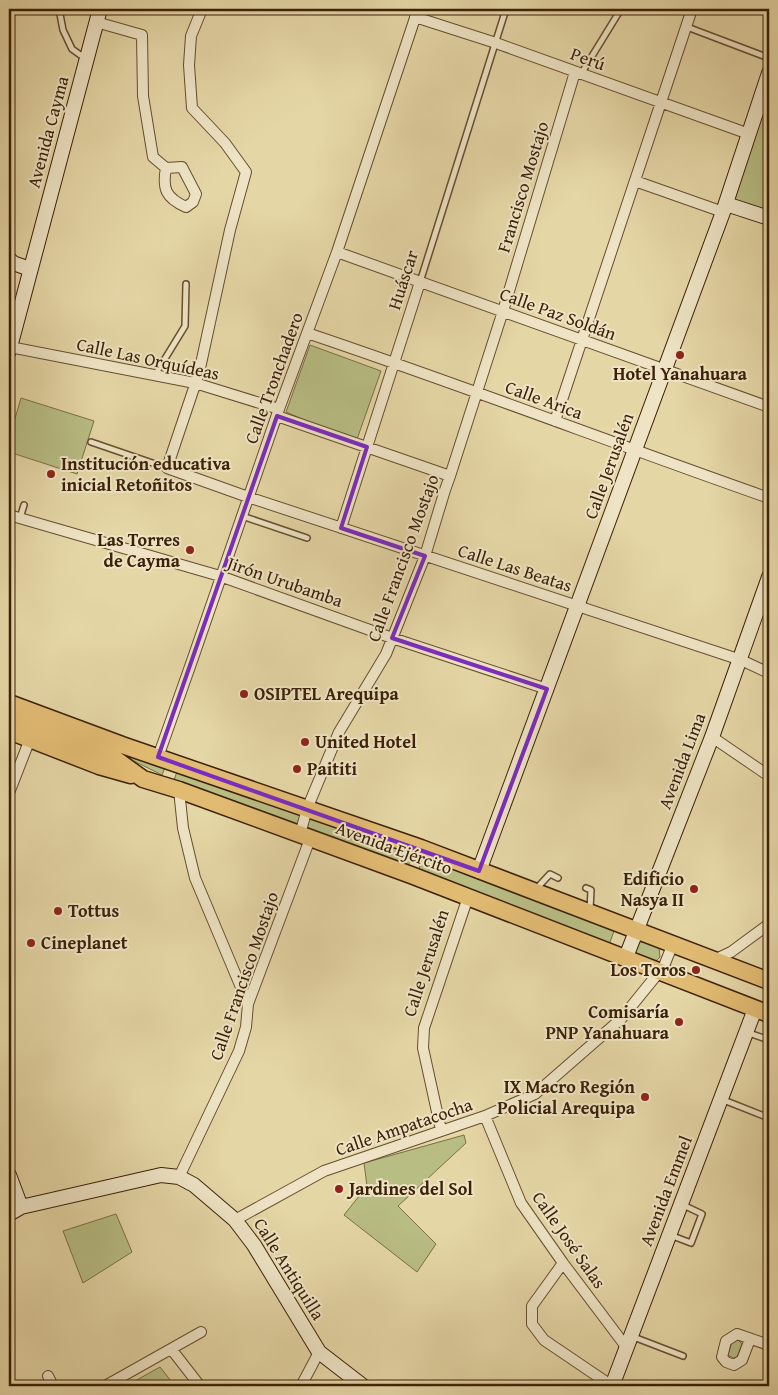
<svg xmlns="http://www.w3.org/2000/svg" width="778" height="1395" font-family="'Gentium Book Plus',serif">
	<rect width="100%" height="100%" fill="#e5d6a6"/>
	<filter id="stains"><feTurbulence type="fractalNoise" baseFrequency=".004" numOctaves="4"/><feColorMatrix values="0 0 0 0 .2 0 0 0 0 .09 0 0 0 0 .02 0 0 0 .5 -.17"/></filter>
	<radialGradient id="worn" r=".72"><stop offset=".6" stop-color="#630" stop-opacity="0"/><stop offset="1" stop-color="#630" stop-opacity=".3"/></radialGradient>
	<path fill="#b8bd84" stroke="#7a6f46" d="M769,91V217L733,203Z
		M310,345L381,371L356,442L286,412Z
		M21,398L94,421L77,474L9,452V439Z
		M104,746L166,765L162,775Z
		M178,769L297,812L300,816L299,824L294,827L291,826L174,780Z
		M309,817L409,853L412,860L407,866L304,831Z
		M425,859L614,931L609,945L420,872L419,869L422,860Z
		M640,942H645L659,948L660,957L655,962L634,955L637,944Z
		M464,1135L466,1143L398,1206L436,1244L417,1272L344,1215L367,1186L364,1163Z
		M116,1214L132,1252L83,1283L63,1231Z
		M738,1340L742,1344L737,1357L733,1358L728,1355L732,1342Z
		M160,1367L175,1386H126Z"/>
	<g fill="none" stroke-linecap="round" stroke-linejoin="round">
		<defs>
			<path id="lane" d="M59,9L63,30L72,49L86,59
				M687,27L769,58
				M581,74L621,9
				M420,282L506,9
				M155,375L185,326L186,284
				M91,442L167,468
				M242,516L307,538
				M20,518L24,505
				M586,888L591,890L590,910
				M536,889L550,874L558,878
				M746,1032L769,1040
				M721,1099L769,1118
				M670,1235L691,1243L702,1214L681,1204
				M631,1336L683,1356"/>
			<path id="street" d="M202,9L191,36L189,65L192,108L225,143L246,172L230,230L199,373L167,468L248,497L741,660L769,673
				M415,17L496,43L749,134
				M96,22L142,35L143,96L153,157L166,168L182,167L196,194L193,202L186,207C166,198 162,189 166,168
				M635,181L723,212
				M337,252L769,407
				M307,333C462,385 615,444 769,498
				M10,347L195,383L279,409
				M277,416L450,476
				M555,421L692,9
				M9,515L220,576L392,638L547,689
				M341,528L420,282
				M712,737L769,776
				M158,757L193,658L279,409L337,252L418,9
				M179,790L183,828L195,878L248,1004
				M9,793L30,739
				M300,834L307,809L339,732L386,654L425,556L445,490L450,476L503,311L575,72
				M714,960L731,952L769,924
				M485,1116L521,1203L563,1263L627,1348
				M441,1130L423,1048L424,1028L468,897
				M179,1177L239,1051L246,1027L248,1004L310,839
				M235,1220L324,1171L485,1116L535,1094L621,1019L664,966L670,951L669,943
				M563,1263L532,1306V1324L544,1340L612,1386
				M750,1339L742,1360L734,1365L726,1362L722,1357L726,1341L737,1334L769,1345
				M172,1350L200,1386
				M48,1376L53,1386
				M105,1386L201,1332
				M301,1386L319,1352"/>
			<path id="secondary" d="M726,204L769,218
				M9,259L13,263L30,269
				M9,351L100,9
				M479,871L723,212L769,73
				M626,957L712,737L769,577
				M9,1175L21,1207
				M9,1214L21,1207L161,1175L179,1177L194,1185L235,1220L254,1245L319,1352L363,1386
				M612,1386L755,1009"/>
			<path id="primary" d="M9,703L122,745L421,848L769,981
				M9,716L107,753L143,779L179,790L411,875L769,1014
				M9,731L99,766L131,775"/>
		</defs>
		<use href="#lane" stroke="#664e2f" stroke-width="8"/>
		<use href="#street" stroke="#664e2f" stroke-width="12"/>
		<use href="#secondary" stroke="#3c2107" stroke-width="16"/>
		<use href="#primary" stroke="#3c2107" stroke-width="19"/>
		<use href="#lane" stroke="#eee4c5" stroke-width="5"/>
		<use href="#street" stroke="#eee4c5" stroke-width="10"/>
		<use href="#secondary" stroke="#eee4c5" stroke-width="14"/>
		<use href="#primary" stroke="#e2bb73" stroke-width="16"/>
	</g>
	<path fill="none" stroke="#7b2cbf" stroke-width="4" stroke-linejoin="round" d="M277,416L367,447L341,528L425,556L392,638L547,689L479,871L158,757Z"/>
	<g fill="#8f2418" stroke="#eee4c5" stroke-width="2">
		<circle cx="680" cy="355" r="5"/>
		<circle cx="51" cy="474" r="5"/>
		<circle cx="190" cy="550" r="5"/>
		<circle cx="244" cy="694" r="5"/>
		<circle cx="305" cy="742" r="5"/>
		<circle cx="297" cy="769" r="5"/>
		<circle cx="694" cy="889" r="5"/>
		<circle cx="58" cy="911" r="5"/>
		<circle cx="31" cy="943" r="5"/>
		<circle cx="696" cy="970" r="5"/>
		<circle cx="679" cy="1022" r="5"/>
		<circle cx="645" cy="1097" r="5"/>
		<circle cx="339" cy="1189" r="5"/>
	</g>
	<g text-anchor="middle" stroke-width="4" stroke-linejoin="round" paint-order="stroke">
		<g font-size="18" fill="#3c2107" stroke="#eee4c5">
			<text transform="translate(588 59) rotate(20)" y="6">Perú</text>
			<text transform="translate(48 132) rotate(-75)" y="6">Avenida Cayma</text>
			<text transform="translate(523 187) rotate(-73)" y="6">Francisco Mostajo</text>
			<text transform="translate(403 280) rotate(-72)" y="6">Huáscar</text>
			<text transform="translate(558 314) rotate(20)" y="6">Calle Paz Soldán</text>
			<text transform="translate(148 359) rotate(12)" y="6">Calle Las Orquídeas</text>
			<text transform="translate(274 378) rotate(-70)" y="6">Calle Tronchadero</text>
			<text transform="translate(544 400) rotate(20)" y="6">Calle Arica</text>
			<text transform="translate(609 466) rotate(-70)" y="6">Calle Jerusalén</text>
			<text transform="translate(403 558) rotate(-70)" y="6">Calle Francisco Mostajo</text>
			<text transform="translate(515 568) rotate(18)" y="6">Calle Las Beatas</text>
			<text transform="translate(285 582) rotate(19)" y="6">Jirón Urubamba</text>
			<text transform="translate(682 761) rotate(-69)" y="6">Avenida Lima</text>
			<text transform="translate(394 848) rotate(20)" y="6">Avenida Ejército</text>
			<text transform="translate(426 963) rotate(-72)" y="6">Calle Jerusalén</text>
			<text transform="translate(244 976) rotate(-71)" y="6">Calle Francisco Mostajo</text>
			<text transform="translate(404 1127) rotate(-19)" y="6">Calle Ampatacocha</text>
			<text transform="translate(666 1191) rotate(-69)" y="6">Avenida Emmel</text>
			<text transform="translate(569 1240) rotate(55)" y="6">Calle José Salas</text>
			<text transform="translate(289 1269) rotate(58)" y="6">Calle Antiquilla</text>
		</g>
		<g font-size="18" font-weight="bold" fill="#3c2107" stroke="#eee4c5" text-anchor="start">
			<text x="680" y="380" text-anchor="middle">Hotel Yanahuara</text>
			<text x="61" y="470">Institución educativa<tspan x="61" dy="21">inicial Retoñitos</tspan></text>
			<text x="180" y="546" text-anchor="end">Las Torres<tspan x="180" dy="21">de Cayma</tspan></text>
			<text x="254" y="700">OSIPTEL Arequipa</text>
			<text x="315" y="748">United Hotel</text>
			<text x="307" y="775">Paititi</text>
			<text x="684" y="885" text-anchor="end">Edificio<tspan x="684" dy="21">Nasya II</tspan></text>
			<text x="68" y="917">Tottus</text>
			<text x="41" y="949">Cineplanet</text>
			<text x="686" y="976" text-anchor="end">Los Toros</text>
			<text x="669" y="1018" text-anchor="end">Comisaría<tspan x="669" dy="21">PNP Yanahuara</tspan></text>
			<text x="635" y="1093" text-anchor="end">IX Macro Región<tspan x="635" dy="21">Policial Arequipa</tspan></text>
			<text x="349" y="1195">Jardines del Sol</text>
		</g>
	</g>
	<rect width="778" height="1395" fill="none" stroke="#e5d6a6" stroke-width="30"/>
	<rect x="10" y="10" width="758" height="1375" fill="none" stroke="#3c2107" stroke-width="2.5"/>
	<rect x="15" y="15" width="748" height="1365" fill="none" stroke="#3c2107"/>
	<rect width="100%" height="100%" filter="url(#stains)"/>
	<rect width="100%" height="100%" fill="url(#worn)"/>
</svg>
